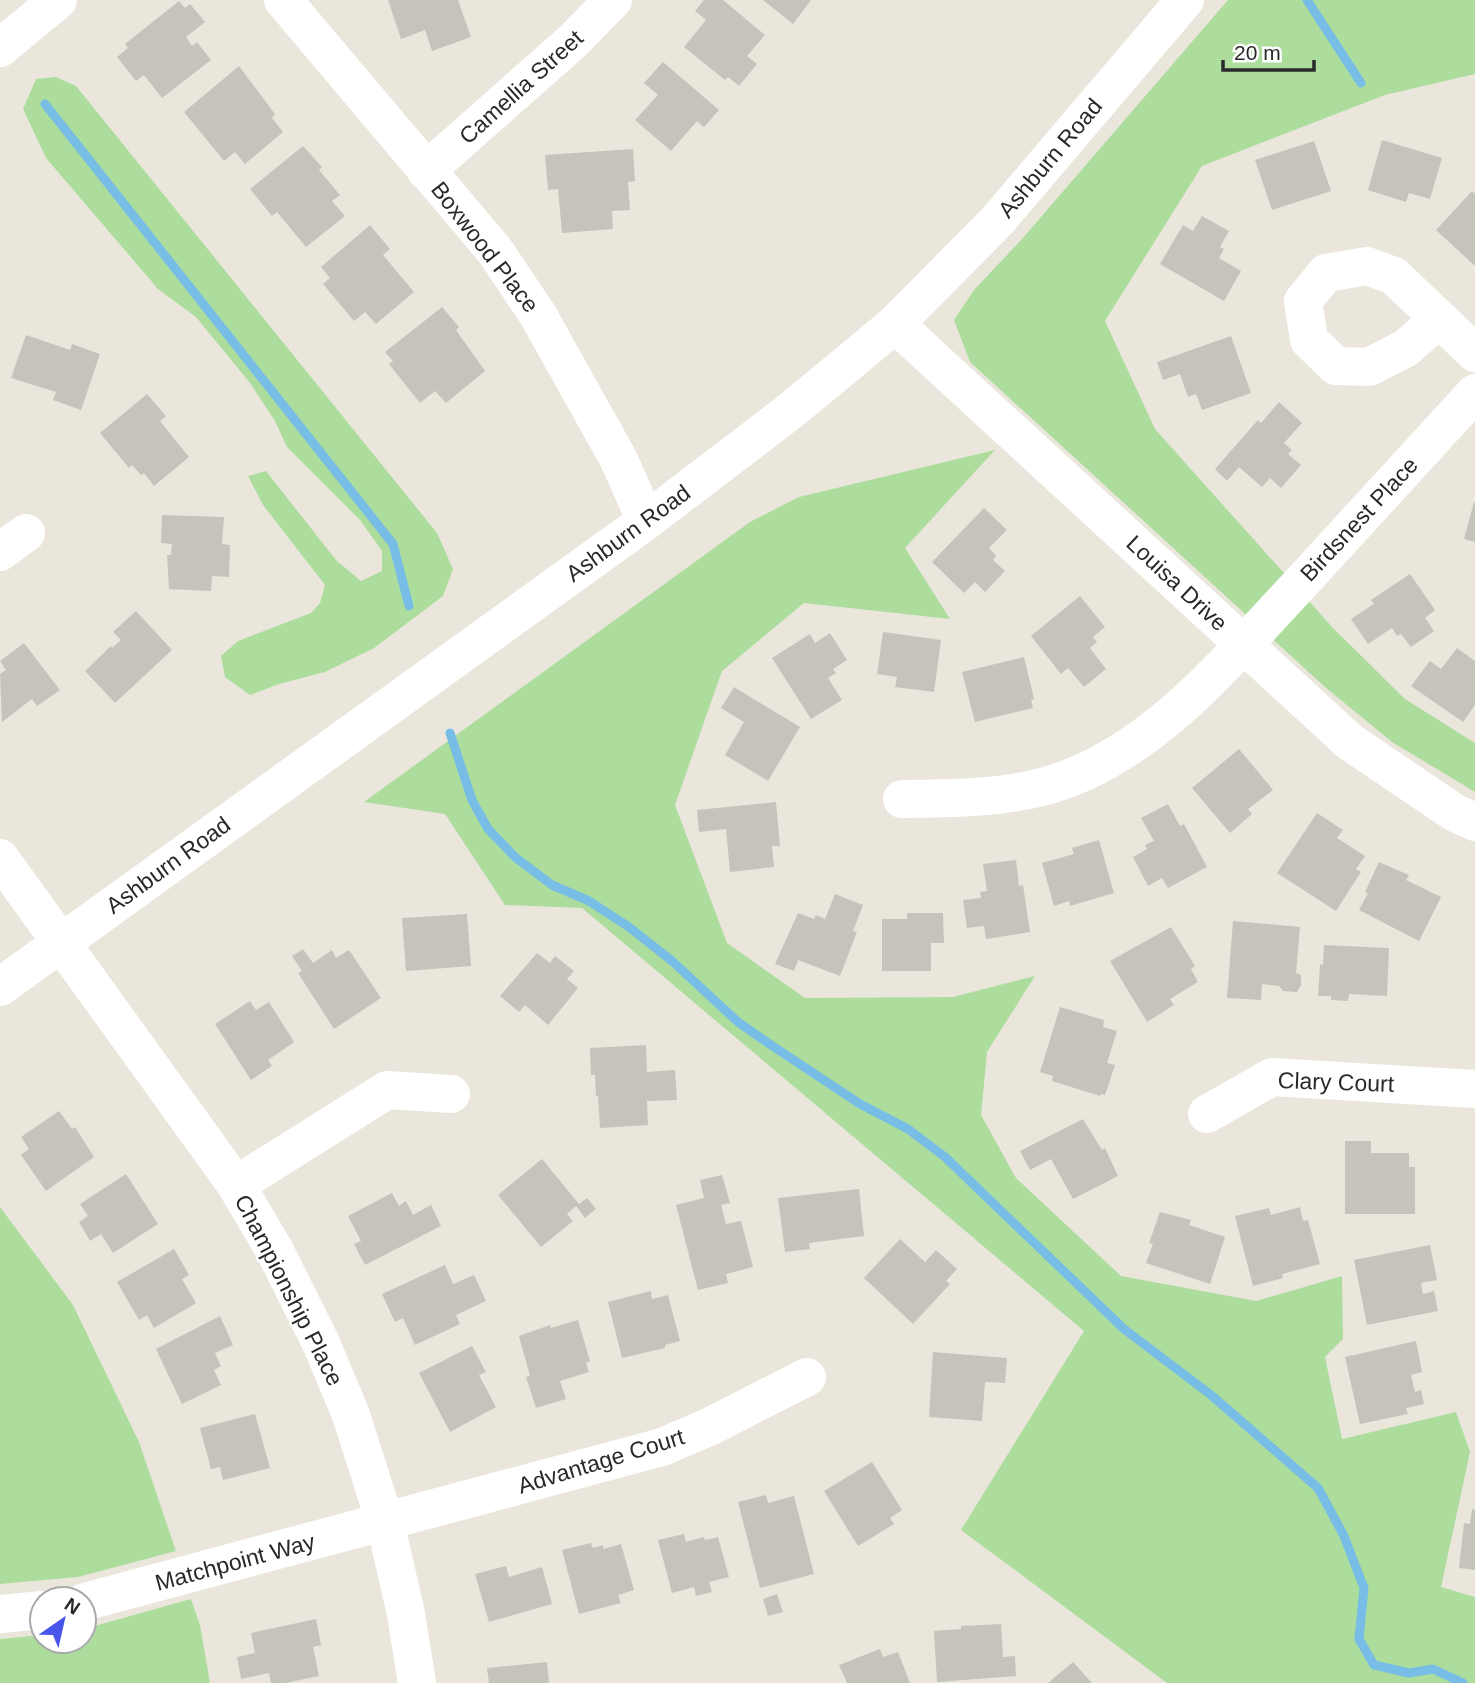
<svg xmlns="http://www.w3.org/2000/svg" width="1475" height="1683" font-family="Helvetica,sans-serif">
	<rect width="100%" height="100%" fill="#ebe6dc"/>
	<path fill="#acdd9d" d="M1228,0H1475V74L1385,95L1202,166L1105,321L1155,429L1333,628L1405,699L1475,743V792L1392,742L1325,687L970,362L954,320L974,290L1022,239Z
		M56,77L76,86L437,533L453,569L443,596L374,648L325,672L279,684L250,695L225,677L221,656L238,641L311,613L320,603L325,585L263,505L248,476L266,471L336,560L361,581L382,571V551L360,520L287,447L275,421L250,383L196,317L158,289L46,158L23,109L36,79Z
		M995,450L905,548L950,619L804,603L722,671L675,805L727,943L805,998L953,997L1035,976L987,1052L981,1115L1016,1178L1121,1276L1256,1301L1342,1276L1343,1339L1325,1357L1342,1439L1456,1412L1470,1452L1441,1587L1475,1597V1683H1167L961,1530L1084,1331L582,908L505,905L445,814L364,802L750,522L799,497Z
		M0,1207L73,1305L139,1442L176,1551L78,1577L0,1584Z
		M191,1599L200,1625L210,1683H0V1639L42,1635V1641H84V1629Z"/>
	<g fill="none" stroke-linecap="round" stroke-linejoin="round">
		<path stroke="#77bde5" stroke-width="9" d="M1307,0L1361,83
			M45,104L393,544L409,606
			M450,733L472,800L488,829L515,857L552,885L589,901L629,927L672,961L738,1022L768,1043L860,1104L908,1129L945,1157L1124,1329L1211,1395L1318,1488L1344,1536L1364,1588L1359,1639L1374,1665L1409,1673L1433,1669L1463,1683"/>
	</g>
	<path fill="#c6c3bc" d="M388,0H458L471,37L432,51L425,30L401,39Z
		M704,0H723L765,35L747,56L757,64L739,86L728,77L725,80L684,47L706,20L695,11Z
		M763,0H811L793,24Z
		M179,1L185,8L190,4L205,22L186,37L192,46L197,42L211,60L162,98L144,75L136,81L117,57L128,48L125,44Z
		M663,62L719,110L704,127L697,121L671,151L635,120L658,95L644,83Z
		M239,66L275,114L272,118L283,132L245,164L235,152L224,161L184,112Z
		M1382,140L1442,158L1430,199L1409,193L1406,202L1368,190Z
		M1314,141L1331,191L1272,210L1255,160Z
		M303,146L322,167L319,170L340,195L332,201L345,216L306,247L277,212L272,216L250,189Z
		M633,149L635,181L628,182L630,210L612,211L613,229L562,233L558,189L548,190L545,155Z
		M1472,191L1475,194V266L1436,230Z
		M1202,216L1229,231L1220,247L1224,249L1219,258L1241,271L1224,301L1160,264L1183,225L1193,231Z
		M370,225L390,249L383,255L414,292L376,324L365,312L354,321L323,284L330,278L321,267Z
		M442,307L459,327L456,330L485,371L446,403L435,391L420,403L389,364L393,361L385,352Z
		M26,335L70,350L72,344L100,354L81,410L53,400L56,392L11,378Z
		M1231,336L1251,393L1202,410L1196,394L1188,397L1180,374L1163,380L1157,362Z
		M147,394L166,416L160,421L189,457L154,486L144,473L141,475L132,465L129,468L100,433Z
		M1279,402L1302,423L1284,443L1292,450L1288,454L1301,465L1281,488L1270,478L1262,487L1239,467L1227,481L1215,469L1258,420L1261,423Z
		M1474,502H1475V542L1464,539Z
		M984,508L1007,530L989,548L996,556L993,560L1005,571L985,592L975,582L964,593L932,562Z
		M162,515L224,517L222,544L230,545L229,577L212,576L211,591L169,589L167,555H171L172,544L161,543Z
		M1410,574L1435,610L1425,618L1434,631L1411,647L1401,634L1397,636L1392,628L1368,644L1351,619L1374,604L1371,600Z
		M1080,596L1105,627L1093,637L1097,642L1090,648L1106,669L1084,687L1068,668L1061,674L1031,636Z
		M136,611L172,650L115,703L85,671L111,646L112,648L121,640L113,632Z
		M883,632L941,640L934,692L895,687L897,677L877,674Z
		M830,633L847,660L833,669L836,673L828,678L842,700L811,719L772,658L810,634L815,643Z
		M24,643L60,690L37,706L32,699L2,722L0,674L6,670L0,661Z
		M1457,648L1475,661V705L1463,722L1411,686L1430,661L1441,669Z
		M1024,657L1034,699L1031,700L1033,708L975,722L962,672Z
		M734,687L800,727L768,781L725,755L744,722L721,708Z
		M1239,749L1273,790L1248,809L1252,814L1230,833L1192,788Z
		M776,802L780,846H772L774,867L730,872L726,829L699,832L697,810Z
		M1168,804L1180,826L1184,824L1207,867L1168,888L1162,878L1148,886L1133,857L1147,849L1145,845L1154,841L1141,818Z
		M1317,813L1343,830L1337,838L1365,856L1356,869L1361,872L1336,911L1277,873Z
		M1099,840L1114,893L1070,906L1069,901L1054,906L1042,863L1074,854L1072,848Z
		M1016,860L1019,886L1023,885L1030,932L986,939L984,926L967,928L963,900L981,898L980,892L987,891L983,864Z
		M1379,862L1409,875L1406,880L1441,897L1419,941L1359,910L1368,893L1365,892Z
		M835,894L863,905L853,931L857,932L840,976L798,960L794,971L775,964L798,913L814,919L816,915L825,919Z
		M907,913H943L944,943H931V971H882V919H907Z
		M467,914L471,966L406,971L402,918Z
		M1233,921L1300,927L1296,973L1301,975V985L1297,992L1283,991L1279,986L1262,984L1261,1000L1227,998Z
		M1171,927L1195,966L1191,969L1198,982L1170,999L1174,1005L1147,1022L1110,961Z
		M1324,945L1389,948L1387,996L1349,994L1348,1001L1331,1000V996H1318L1320,964L1323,965Z
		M303,949L313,963L332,950L336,958L349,950L381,998L334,1029L298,973L302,971L292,956Z
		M537,953L550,963L555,956L574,971L567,979L578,988L548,1025L525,1005L519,1012L500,996Z
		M250,1001L256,1010L269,1002L294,1042L268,1060L272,1066L251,1080L215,1024Z
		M1060,1007L1104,1020L1103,1027L1117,1031L1107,1063L1115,1065L1105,1095L1101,1094L1100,1096L1052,1081L1053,1076L1040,1072Z
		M646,1045L647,1072L675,1070L677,1100L647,1101L648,1125L600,1128L598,1096H596L595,1075H591L590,1048Z
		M59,1111L72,1129L75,1127L94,1157L46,1191L21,1155L29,1149L21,1137Z
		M1083,1119L1102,1150L1105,1148L1118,1176L1073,1199L1051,1159L1030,1170L1020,1151Z
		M1345,1141H1371V1153H1409V1167H1415V1214H1345Z
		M542,1159L579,1204L587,1198L596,1209L585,1218L576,1206L567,1214L573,1221L541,1247L498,1195Z
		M126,1174L158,1224L113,1253L101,1234L90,1241L79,1222L88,1216L80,1204Z
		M722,1175L730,1203L721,1205L726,1224L741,1221L753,1267L726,1274L728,1283L698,1290L676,1205L704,1198L700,1180Z
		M859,1189L864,1236L809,1243L810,1249L785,1252L778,1198Z
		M392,1193L399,1206L406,1201L413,1215L431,1205L441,1226L365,1265L354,1244L361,1241L348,1216Z
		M1300,1207L1303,1221L1308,1220L1320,1264L1282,1274L1283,1278L1253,1286L1235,1216L1269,1208L1271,1215Z
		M1160,1212L1191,1220L1189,1225L1225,1237L1210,1284L1146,1263L1153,1244L1149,1243Z
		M900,1239L925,1262L936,1250L957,1269L946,1281L950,1284L913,1324L864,1278Z
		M1430,1245L1437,1280L1421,1283L1423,1294L1434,1291L1438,1311L1367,1325L1354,1260Z
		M174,1249L189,1275L182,1279L196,1303L154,1328L147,1315L139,1320L117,1282Z
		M445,1265L453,1284L474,1275L486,1301L456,1315L460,1324L415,1345L403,1318L395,1322L382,1294Z
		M651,1291L652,1299L668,1295L680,1341L665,1345V1348L622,1358L608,1302Z
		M220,1316L233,1345L215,1353L221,1366L214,1370L221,1385L182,1404L156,1349Z
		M578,1320L590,1361L586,1363L589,1372L560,1381L566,1399L536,1408L526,1377L530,1376L519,1336L550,1325L551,1328Z
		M1416,1341L1422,1372L1411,1375L1415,1392L1421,1390L1424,1404L1406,1408L1408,1414L1360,1424L1345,1357Z
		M472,1346L486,1372L479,1375L496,1407L450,1432L419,1373Z
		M933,1352L1007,1358L1005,1383L985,1382L982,1421L929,1417Z
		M255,1414L270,1468L223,1480L220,1467L211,1469L200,1428Z
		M872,1462L902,1510L890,1518L894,1524L858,1546L824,1491Z
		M766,1495L768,1503L794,1496L814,1574L760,1588L738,1502Z
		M1472,1509L1475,1510V1570L1459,1568L1464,1523L1470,1524Z
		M684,1534L686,1542L704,1537L705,1540L718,1537L729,1577L709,1582L712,1592L696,1596L694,1587L672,1593L658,1540Z
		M591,1543L593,1548L603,1545V1549L621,1544L634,1590L618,1595L621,1603L579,1614L562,1550Z
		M506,1566L509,1577L542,1567L552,1604L489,1622L475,1574Z
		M777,1594L783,1612L768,1616L763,1599Z
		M316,1619L321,1645L313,1647L319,1676L285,1683H271L269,1673L241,1679L237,1657L255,1653L251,1633Z
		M1001,1624L1003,1657L1015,1656L1016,1676L937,1682L934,1631L961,1629V1626Z
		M880,1649L883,1657L898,1652L910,1683H847L839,1665Z
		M547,1662L549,1683H489L487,1668Z
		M1073,1662L1092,1683H1048Z"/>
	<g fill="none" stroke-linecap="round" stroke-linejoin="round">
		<path stroke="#fff" stroke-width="38" d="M283,0L495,251L538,315L619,460L646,521
			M0,48L58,0
			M426,171L573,41L613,0
			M1439,319L1406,348L1369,367L1336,366L1309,340L1303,301L1326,273L1367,266L1394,276L1475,353
			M895,324L1350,742L1455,813L1475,822
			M0,552L26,533
			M902,799C963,798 1027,799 1084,772C1171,732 1235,653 1299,585C1357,521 1416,457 1475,393
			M0,858L236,1185L275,1251L321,1343L351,1415L385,1522L406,1614L417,1683
			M0,987L646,521L789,412L858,355L895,324L997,221L1185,0
			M1207,1114L1272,1077L1475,1089
			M236,1185L387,1090L451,1094
			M84,1602L662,1447L709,1427L807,1377
			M0,1614L42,1610"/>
	</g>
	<g text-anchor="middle" stroke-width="5" stroke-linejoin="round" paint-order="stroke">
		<g font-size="23" fill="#292929" stroke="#fff">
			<text transform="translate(521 87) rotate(-42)" y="8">Camellia Street</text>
			<text transform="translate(1050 158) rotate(-50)" y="8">Ashburn Road</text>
			<text transform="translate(485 247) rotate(52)" y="8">Boxwood Place</text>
			<text transform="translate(1359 519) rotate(-47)" y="8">Birdsnest Place</text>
			<text transform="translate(628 533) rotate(-36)" y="8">Ashburn Road</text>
			<text transform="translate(1177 583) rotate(43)" y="8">Louisa Drive</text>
			<text transform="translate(168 865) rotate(-36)" y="8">Ashburn Road</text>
			<text transform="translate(1336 1082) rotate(2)" y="8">Clary Court</text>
			<text transform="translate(289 1290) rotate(63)" y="8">Championship Place</text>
			<text transform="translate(601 1461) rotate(-17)" y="8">Advantage Court</text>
			<text transform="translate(235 1562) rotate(-15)" y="8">Matchpoint Way</text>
		</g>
	</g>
	<g transform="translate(63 1620) rotate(34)"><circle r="33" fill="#ffffff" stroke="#a9a9a9" stroke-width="2"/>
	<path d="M0-5L12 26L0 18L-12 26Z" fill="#4856ec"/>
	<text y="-10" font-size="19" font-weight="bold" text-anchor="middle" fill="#292929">N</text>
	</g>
	<path d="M1223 60v10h91v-10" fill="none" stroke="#292929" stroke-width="3.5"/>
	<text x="1234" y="60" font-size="21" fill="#292929" stroke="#ffffff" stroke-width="5" paint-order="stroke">20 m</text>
</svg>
